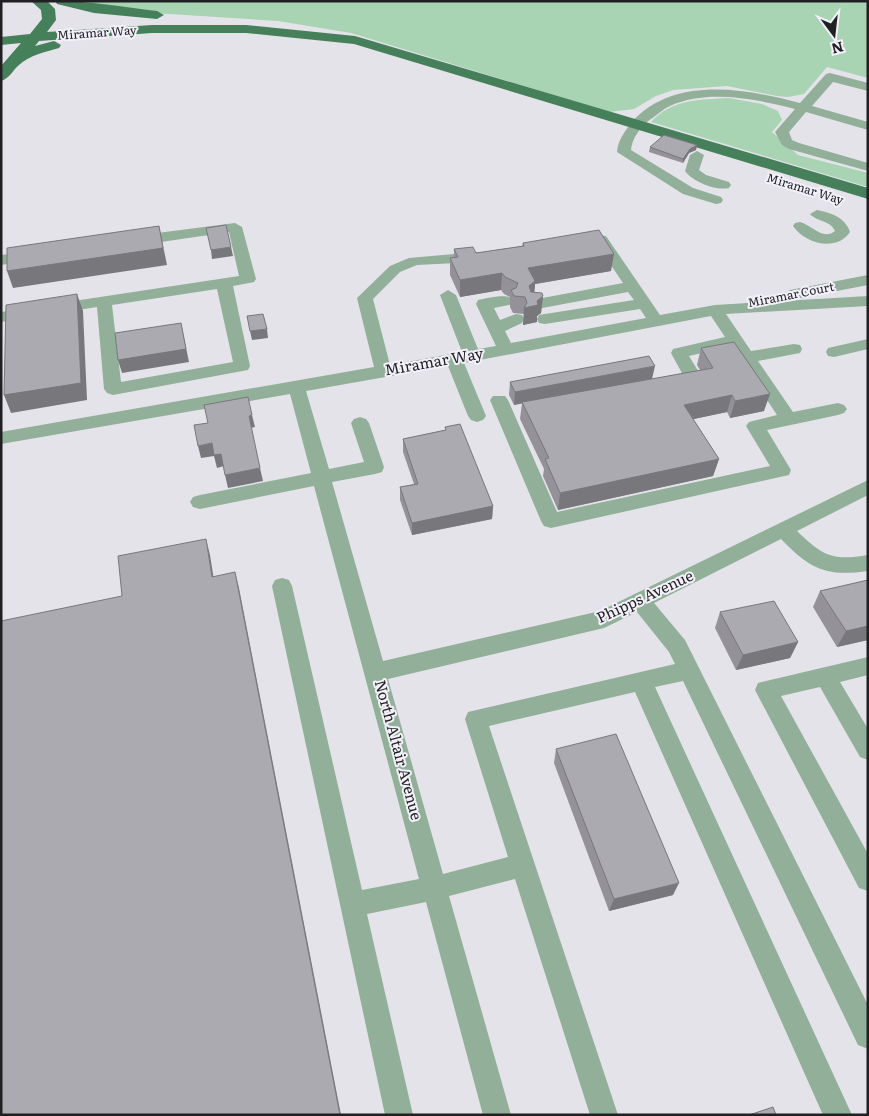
<svg xmlns="http://www.w3.org/2000/svg" width="869" height="1116" font-family="Literata,serif">
	<rect width="100%" height="100%" fill="#e5e3ea"/>
	<path fill="#a8d4b4" d="M74,1H868V78L827,67L804,94L788,97L777,96L727,86L673,90L656,96L634,109L609,112L351,33L278,21L138,12Z
		M729,98L762,104L778,111L782,120L772,132L798,155L868,173V187L651,122C673,98 700,100 729,98Z"/>
	<g fill="none" stroke-linecap="round" stroke-linejoin="round">
		<path fill="#91af99" fill-rule="evenodd" d="M830,73L868,83V91L833,82L812,106L868,122V130L806,112L789,132L792,140L799,143L868,163V171L789,149L782,145L775,132L795,109C756,99 708,89 670,106C663,109 657,115 651,119C641,126 632,138 631,150L693,188L721,197L723,200L721,203L716,204L683,194L617,152C618,140 625,131 632,122C674,75 747,89 800,103L826,74Z
			M697,151L704,155L699,170L706,175L729,182L731,185L729,188C716,191 693,182 685,171L690,155Z
			M817,210C831,213 845,217 850,232C837,252 805,244 793,226L795,223L800,222C812,225 823,241 835,231C830,220 817,222 810,214Z
			M235,223L242,227L256,279L254,282L233,286L250,366L248,370L113,395L107,393L104,389L97,307L1,322V312L239,276L229,232L134,246L126,241L134,236ZM217,289L233,362L121,382L112,305Z
			M598,235L606,236L660,315L715,305L868,296V306L726,314L751,351L794,344L800,345L802,349L800,353L758,361L793,412L838,403L844,405L847,409L844,413L838,415L767,430L791,470L789,475L551,528L544,526L541,521L490,400L493,396H505L508,400L557,512L770,466L746,426L749,422L777,415L731,346L689,356L703,379L700,383L675,388L669,386L666,382L669,378L683,375L671,353L673,349L725,337L711,316L464,363L486,416L483,420L477,422L471,420L468,416L448,366L306,391L329,469L364,462L351,423L354,419L360,417L366,419L369,423L384,467L382,472L375,474L332,482L383,661L600,611L868,480V495L797,531C823,556 832,561 868,555V571C826,577 810,569 781,539L654,603L685,640L868,1005V1049L858,1045L683,681L655,687L852,1115H823L635,692L489,726L618,1115H590L515,879L449,896L511,1115H483L426,902L367,914L413,1115H385L272,586L275,580L282,578L289,580L292,586L362,890L419,879L314,486L200,509L193,507L190,502L193,497L200,495L311,473L290,394L1,444V432L374,367L357,298L390,266L409,258L477,252L485,257L477,262L417,265L400,272L373,299L390,365L462,352L440,295L448,290L456,295L478,349L496,346L476,304L478,300C488,298 509,292 515,301L513,304L494,308L500,320L516,314L522,315L524,319L522,323L505,331L511,343L646,318L640,309L545,324L539,323L537,319L539,315L545,314L634,300L628,292L537,309L531,308L529,304L531,300L537,299L623,283L596,243L591,239ZM637,612L669,652L675,664L468,712L465,719L508,857L443,874L388,679L604,628Z
			M34,251L39,253L42,256L39,259L1,265V255Z
			M868,275V285L790,300L782,295L790,290Z
			M868,339V349L834,357L828,356L826,352L828,348Z
			M868,657V675L840,682L868,729V760L860,757L820,687L781,696L868,854V891L859,888L755,690L758,683L766,681Z"/>
		<path fill="#46805a" fill-rule="evenodd" d="M31,1H47L55,9L56,20L47,32L152,25H246L355,36L868,188V199L354,44L246,33H152L39,41L35,46L54,41L61,45L59,48C45,52 30,55 19,65C12,71 10,78 1,81V66L21,43L1,45V37L30,34L42,19L41,10Z
			M55,1C89,1 123,7 157,11L164,15L157,19L94,13L57,4Z"/>
	</g>
	<path fill="#949298" d="M697,145L696,150L689,153L683,163L649,152L650,147Z
		M523,243L611,271L535,284L534,292L543,296L541,313L537,316V322L523,325L524,314L513,313L510,307V297L504,294L501,290L460,297L450,275V258H454V249L476,253L522,246Z
		M701,348L764,411L730,418L727,412L693,419L719,459L713,476L558,510L543,476L544,469L520,419L522,403L514,405L509,395L510,382L652,379L700,370L697,365Z
		M445,427L493,506L492,519L412,535L400,500V487L414,484L403,452V439L445,430Z
		M868,580V640L837,647L813,607L820,591Z
		M720,612L798,642L790,658L736,670L715,628Z
		M556,749L673,895L609,911L554,763Z"/>
	<path fill="#78777c" d="M697,145L696,150L689,153L683,163V159L690,149Z
		M159,226L167,265L13,288L7,271Z
		M231,247L233,256L212,259L211,250Z
		M614,254L611,271L535,284L534,298L527,303L528,268Z
		M502,273L501,290L460,297V280Z
		M77,294L83,311L87,400L11,413L4,395Z
		M543,296L541,313L537,316V322L523,325L524,308L537,301Z
		M181,323L189,362L122,373L118,360Z
		M267,329L268,338L252,340L250,331Z
		M655,366L652,379L514,405L515,392Z
		M770,394L764,411L730,418L735,401Z
		M732,395L727,412L680,422L684,405Z
		M252,415L255,427L251,428L249,416Z
		M212,443L221,454L224,466L217,468L214,456L201,458L198,446Z
		M719,459L713,476L558,510L560,493Z
		M260,468L263,481L228,488L225,475Z
		M493,506L492,519L412,535V523Z
		M206,539L210,555L216,593L212,577Z
		M235,572L239,588L341,1115H340Z
		M868,626V640L837,647L846,631Z
		M798,642L790,658L736,670L743,655Z
		M679,883L673,895L609,911L614,899Z"/>
	<path fill="#acaab1" stroke="#78777c" d="M664,135L697,145L690,149L683,159L650,147Z
		M226,225L231,247L211,250L206,228Z
		M159,226L163,248L7,271V248Z
		M599,230L614,254L528,268L535,281L529,286L531,292L542,293L543,296L537,301L538,305L524,308L527,303L525,297L514,296L511,290L516,288L518,283L505,277L502,273L460,280L450,258L458,257L454,249L473,247L476,253L524,246L523,243Z
		M77,294L81,383L4,395L6,305Z
		M263,314L267,329L250,331L247,316Z
		M181,323L186,349L118,360L115,333Z
		M734,342L770,394L735,401L732,395L684,405L719,459L560,493L545,459L549,458L522,402L713,368L701,348Z
		M649,356L655,366L515,392L510,382Z
		M248,397L252,415L249,416L260,468L225,475L221,454L214,455L212,443L198,446L194,425L208,423L204,405Z
		M460,424L493,506L412,523L400,487L418,484L403,439L446,430L445,427Z
		M206,539L212,577L235,572L340,1115H1V621L122,596L118,556Z
		M868,580V626L846,631L820,591Z
		M774,601L798,642L743,655L720,612Z
		M616,734L679,883L614,899L556,749Z
		M773,1107L776,1115H749Z"/>
	<g text-anchor="middle" stroke-width="4" stroke-linejoin="round" paint-order="stroke">
		<g font-size="12" fill="#201f21" stroke="#f2f0f8">
			<text transform="translate(97 33) rotate(-4)" y="4">Miramar Way</text>
			<text transform="translate(805 189) rotate(17)" y="4">Miramar Way</text>
			<text transform="translate(791 295) rotate(-11)" y="4">Miramar Court</text>
		</g>
		<g font-size="15" fill="#201f21" stroke="#f2f0f8">
			<text transform="translate(434 362) rotate(-10)" y="5">Miramar Way</text>
			<text transform="translate(645 597) rotate(-25)" y="5">Phipps Avenue</text>
			<text transform="translate(398 750) rotate(75)" y="5">North Altair Avenue</text>
		</g>
	</g>
	<rect width="869" height="1116" fill="none" stroke="#201f21" stroke-width="5"/>
	<g transform="translate(834 35) rotate(165)" stroke="#f2f0f8" stroke-width="4" paint-order="stroke">
	<path d="M0-4L9 19L0 12L-9 19Z" fill="#201f21"/>
	<text y="-8" font-size="14" font-weight="bold" text-anchor="middle" fill="#201f21">N</text>
	</g>
</svg>
